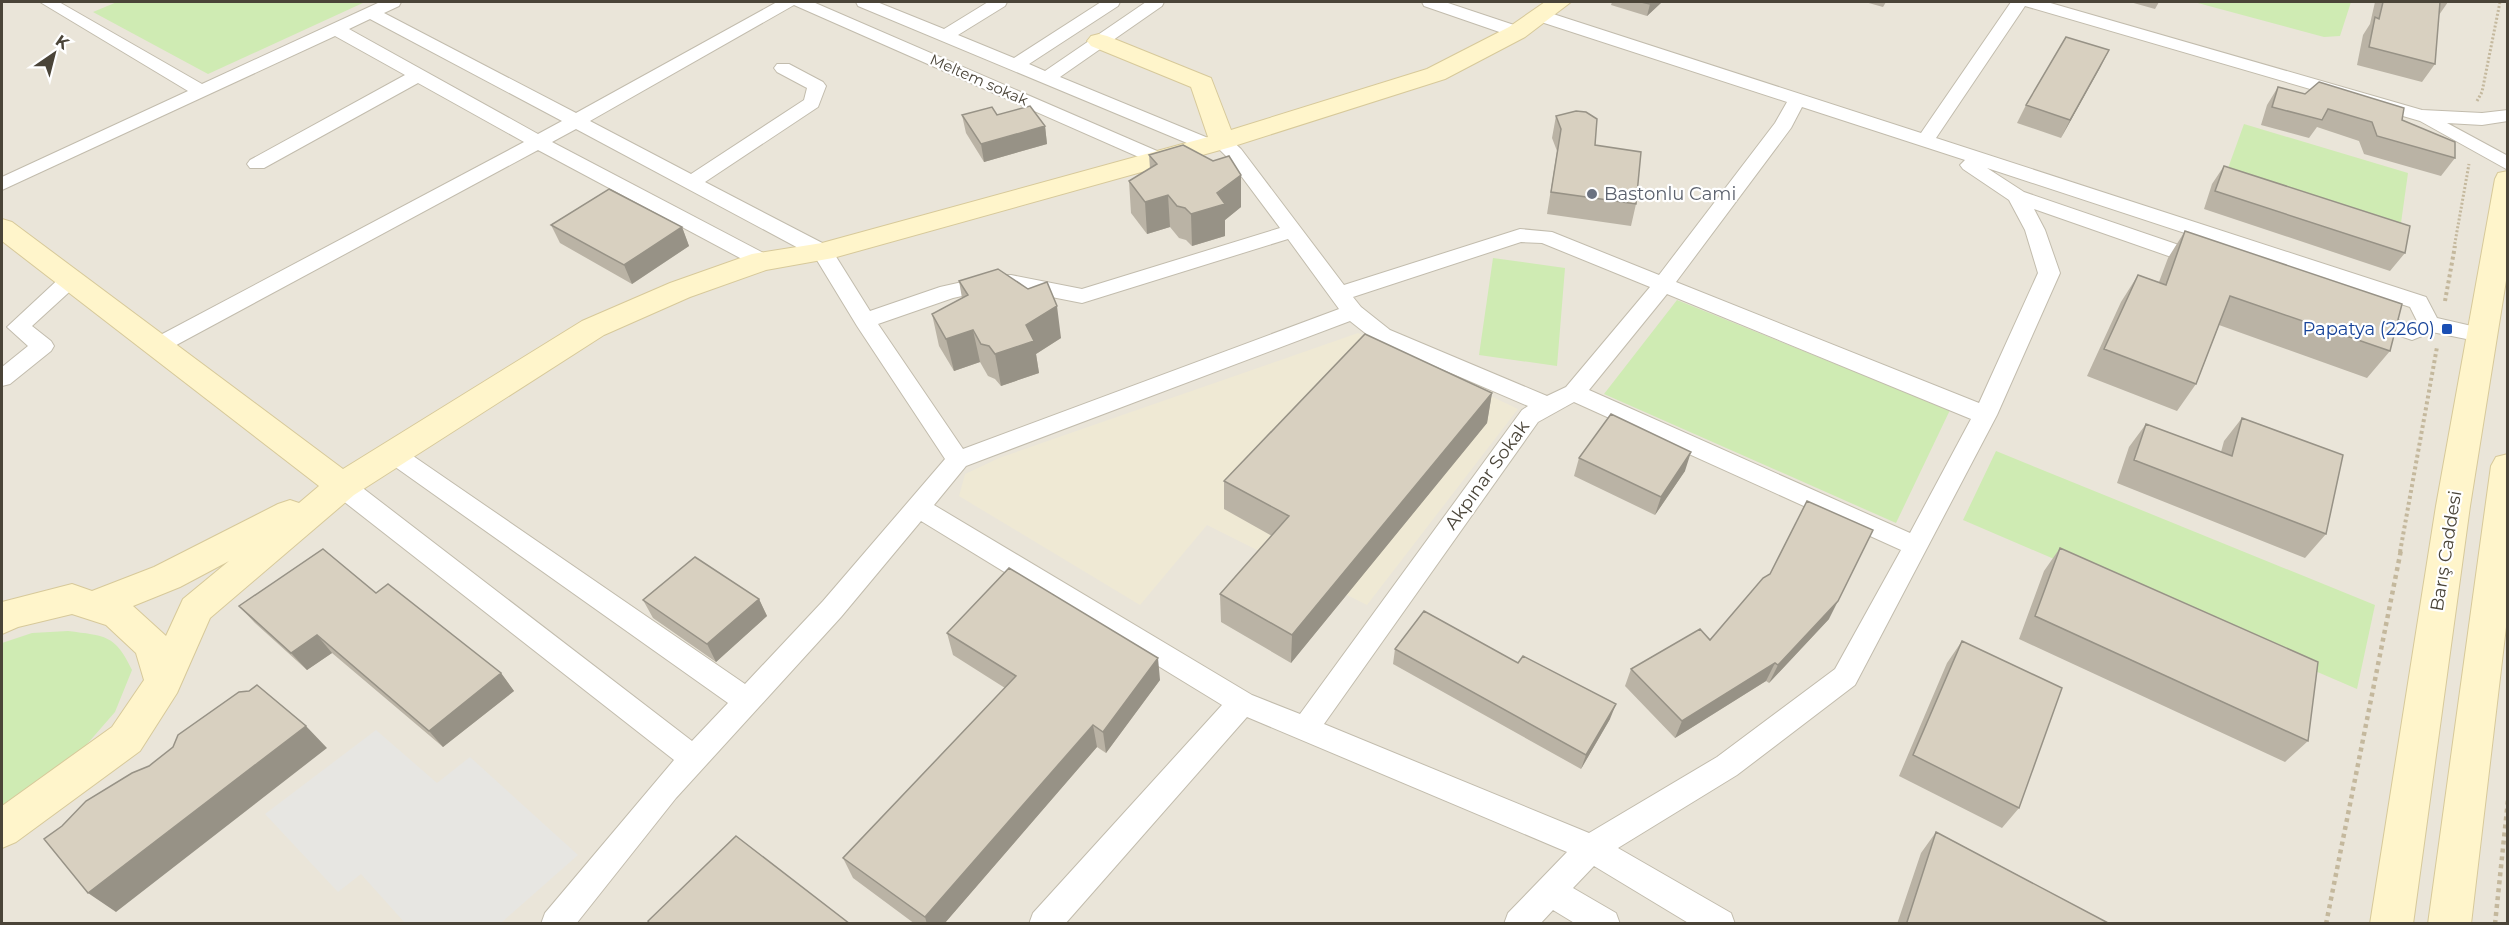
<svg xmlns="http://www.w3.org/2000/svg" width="2509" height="925" font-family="Montserrat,sans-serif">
	<rect width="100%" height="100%" fill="#f6f3eb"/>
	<path fill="#eae5d9" d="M2,2H2507V923L2,924Z"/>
	<path fill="#efe9d4" d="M1358,333L1518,409L1367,605L1207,525L1140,605L959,496L965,474L999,458Z"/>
	<path fill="#cfebb3" d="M117,2H365L208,74L93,12Z
		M2194,2H2351L2340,36L2324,37Z
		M2244,124L2408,173L2401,223L2227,171Z
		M1493,258L1565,268L1557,366L1479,355Z
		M1677,300L1950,410L1896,523L1604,394Z
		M1996,451L2375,605L2357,689L1963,520Z
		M68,631C105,636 115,634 132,670L115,712L68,766L2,813V643L32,633Z"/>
	<path fill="#e7e6e2" d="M376,730L437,783L470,757L578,855L501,923H405L361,874L338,892L265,814Z"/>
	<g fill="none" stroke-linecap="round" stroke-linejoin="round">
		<defs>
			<path id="street" d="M40,2H59L202,84L380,2H401L399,6L384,13L576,113L777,2H813L1164,154L1167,158L1164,162H1150L794,5L590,121L691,174L804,100L807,88L777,72L774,68L777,64H789L823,82L826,86L818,107L705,182L830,247L870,311L940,287L989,276L1011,275L1082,289L1280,228L1227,157L1215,145L1213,148H1199L858,6L856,2H877L944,29L988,2H1007L1005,6L958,35L1014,58L1101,2H1120L1118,6L1029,64L1045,71L1146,2H1164L1162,6L1060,77L1213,140L1215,137C1228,134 1232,141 1241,149L1344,285L1520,229L1552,232L1659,275L1775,123L1787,102L1535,20L1532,16L1535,12H1547L1921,133L2011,2H2047L2422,110L2482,113L2508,110V121L2482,125L2447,123L2508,156V170L2420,121L2025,6L1936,138L2426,297L2437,318L2489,330L2492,335L2489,340L2481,342L2432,332L2412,340L2359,322L2356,317L2359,312L2367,310L2410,324L2417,321L2410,307L1987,168L2024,192L2211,256L2214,261L2211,266L2204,268L2197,266L2034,209L2045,230L2060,273L1997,415L1855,685L1737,775L1618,848L1731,913L1735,924H1690L1594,866L1573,888L1616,913L1620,924H1576L1553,910L1540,924H1504L1508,913L1567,852L1247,717L1065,924H1029L1033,913L1222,705L921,521L841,617L676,798L576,924H541L545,913L674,760L333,493L330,486L333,479L342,477L351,479L692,741L728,703L384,459L380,453L384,447L392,444L400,447L745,684L823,601L945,459L857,326L815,257L576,129L552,142L769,256L772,261L769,266L762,268L755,266L538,150L167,350L159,353L151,350L148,345L151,340L524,142L418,83L264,168H250L247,164L250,160L405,75L335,36L2,190V177L188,91ZM370,19L562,121L538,134L349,29ZM1802,107L1965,160L1960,165L1963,169L2009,200L2025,230L2038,273L1979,403L1676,282L1791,128ZM1288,239L1339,309L963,449L878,324L953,298L989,290L1011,289L1082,303ZM1521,242L1542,243L1650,287L1566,387L1547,396L1390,330L1361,307L1353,297ZM1667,294L1971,419L1910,533L1589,390ZM1350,321L1374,340L1528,406L1522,410L1300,714L1252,695L934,505L966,466ZM1574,402L1901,550L1835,669L1717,757L1589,833L1324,724L1538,422Z
				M1422,2H1445L1523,28L1526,32L1523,36H1511L1424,6Z
				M71,272L78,274L82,279L78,284L32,326L51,341L54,346L51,351L10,384L2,386V367L28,346L7,327L64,274Z"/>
			<path id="secondary" d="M1545,2H1571L1525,37L1445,79L1231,147L833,258L766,270L690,297L604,335L354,495L210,618L177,693L140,751L16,842L2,848V806L112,727L144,680L136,653L106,625L72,614L18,627L2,634V602L72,584L92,591L154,567L278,504L290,500L299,503L319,486L2,241V219L12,222L343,469L582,321L670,283L752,254L822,243L1208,137L1191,87L1091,46L1087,41L1091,36L1099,34L1107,36L1211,78L1231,130L1427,69L1509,27ZM229,561L183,599L166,636L133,606L180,587Z
				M2508,171V268L2470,506L2413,924H2370L2436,506L2495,179L2498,173Z
				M2508,454V610L2471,924H2428L2491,466L2496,457Z"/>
		</defs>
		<use href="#street" stroke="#c2bcad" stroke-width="2"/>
		<use href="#secondary" stroke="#d7c99a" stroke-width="2"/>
		<path stroke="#c4b89d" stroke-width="3" stroke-dasharray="2 2" stroke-linecap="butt" d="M2477,101L2482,92L2500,2
			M2454,248L2469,164"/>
		<path stroke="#c4b89d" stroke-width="4" stroke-dasharray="3 3" stroke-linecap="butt" d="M2445,301L2455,246
			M2400,552L2437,347"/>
		<path stroke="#c4b89d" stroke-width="4.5" stroke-dasharray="4 4" stroke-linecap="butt" d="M2326,924L2401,550
			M2495,924L2508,800"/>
		<use href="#street" fill="#fff" fill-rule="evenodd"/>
		<use href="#secondary" fill="#fff5cb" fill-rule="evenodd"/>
	</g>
	<path fill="#bab3a5" d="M1612,2H1662L1647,16L1611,5Z
		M1865,2H1886L1883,7Z
		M2130,2H2159L2155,9Z
		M2375,2H2448L2439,15L2435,64L2422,82L2357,65L2363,35L2370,24Z
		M2109,50L2061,138L2017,123L2026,105Z
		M2278,87L2402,120L2455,158L2441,176L2364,154L2359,141L2317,127L2309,138L2261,125L2267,105Z
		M962,115H997L1045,126L1047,144L984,162L966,133Z
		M1556,116L1595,145L1636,204L1631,226L1547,214L1557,151L1552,138Z
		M1149,155L1213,161L1241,175V207L1225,220V236L1192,246L1186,240L1179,238L1170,227L1147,234L1131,213L1129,181L1150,169Z
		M2224,166L2405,253L2390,271L2204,209L2212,184Z
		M551,225L682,227L689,246L632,284L560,243Z
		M2185,231L2390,351L2367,378L2219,325L2196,384L2177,411L2087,376L2121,302L2138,275L2159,282L2168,258Z
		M959,281L1061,338L1036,354L1039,373L1001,386L995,379L988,376L980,362L954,371L939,346L932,314L962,298Z
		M1492,393L1487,423L1291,663L1221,622L1220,594L1272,536L1224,509V481Z
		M2242,418L2326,534L2305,558L2117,483L2129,447L2146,424L2221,452L2224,441Z
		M1579,458L1685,471L1655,515L1574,476Z
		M2060,548L2308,741L2285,762L2019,639L2044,571Z
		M376,593L501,673L514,691L443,747L332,653L307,670L255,623L239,606Z
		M759,599L767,616L716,662L653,618L643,600Z
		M1829,619L1769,683L1766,681L1675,738L1625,686L1631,669L1710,640Z
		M947,633L1160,680L1106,753L1097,747L944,924H915L853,878L843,858L1005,688L953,655Z
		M1962,641L2019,808L2002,828L1899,776L1947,663Z
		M1395,649L1610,719L1581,769L1393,664Z
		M1936,832L2110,924H1897L1921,853Z"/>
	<path fill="#979286" d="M1653,2H1662L1647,16L1650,4Z
		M2109,50L2100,68L2061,138L2070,120Z
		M1045,126L1047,144L984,162L981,144Z
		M1241,175V207L1225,220V236L1192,246L1191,214Z
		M1168,195L1170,227L1147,234L1145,202Z
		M682,227L689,246L632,284L624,265Z
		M1057,306L1061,338L1036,354L1039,373L1001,386L995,354L1026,325Z
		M973,330L980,362L954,371L946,339Z
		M1492,393L1487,423L1291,663L1292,635Z
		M1691,452L1685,471L1655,515L1661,497Z
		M759,599L767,616L716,662L707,644Z
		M1838,601L1829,619L1769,683L1778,665Z
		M317,635L332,653L307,670L291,653Z
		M1158,658L1160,680L1106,753L1103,732Z
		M1775,663L1766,681L1675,738L1682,721Z
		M501,673L514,691L443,747L429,731Z
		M1616,704L1610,719L1581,769L1586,755Z
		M1093,725L1097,747L944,924H927L925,917Z
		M306,726L327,748L116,912L88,893Z"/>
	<path fill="#d8d0c0" stroke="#979286" stroke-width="1.5" d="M1641,2H1653L1650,4Z
		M2383,2H2440L2435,64L2369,47L2375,17L2379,19Z
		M2066,37L2109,50L2070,120L2026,105Z
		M2319,82L2404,108L2402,120L2455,142V158L2377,136L2372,122L2328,109L2322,120L2272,107L2278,87L2305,94Z
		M1030,106L1045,126L981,144L962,115L992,107L997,115Z
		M1576,111L1586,112L1597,119L1595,145L1641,152L1636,204L1551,192L1561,129L1556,116Z
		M1183,145L1213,161L1229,156L1241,175L1217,193L1225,204L1191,214L1185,208L1177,206L1168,195L1145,202L1129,181L1157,164L1149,155Z
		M2224,166L2410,226L2405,253L2215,191Z
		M609,189L682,227L624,265L551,225Z
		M2185,231L2402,304L2390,351L2230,296L2196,384L2104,349L2138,275L2166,285Z
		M998,269L1028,289L1047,282L1057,306L1026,325L1034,341L995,354L989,346L981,344L973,330L946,339L932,314L968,295L959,281Z
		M1365,334L1492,393L1292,635L1220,594L1289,516L1224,481Z
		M1611,414L1691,452L1661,497L1579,458Z
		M2242,418L2343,455L2326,534L2134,460L2146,424L2232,456Z
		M1807,501L1873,530L1838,601L1778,665L1775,663L1682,721L1631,669L1700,629L1710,640L1763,578L1770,574Z
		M2060,548L2318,662L2308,741L2035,616Z
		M323,549L376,593L388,584L501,673L429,731L317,635L291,653L239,606Z
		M695,557L759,599L707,644L643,600Z
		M1009,568L1158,658L1103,732L1093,725L925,917L843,858L1016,676L947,633Z
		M1424,611L1518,663L1523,656L1616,704L1586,755L1395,649Z
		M1962,641L2062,688L2019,808L1913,755Z
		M257,685L306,726L88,893L44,839L62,826L86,801L132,773L149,766L173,747L178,735L239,692L249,691Z
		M1936,832L2110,924H1910L1907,922Z
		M736,836L850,924H650L648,921Z"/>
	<circle fill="#6b7280" stroke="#fff" stroke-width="2" cx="1592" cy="194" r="6"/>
	<rect fill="#1a4fb4" stroke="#fff" stroke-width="2" x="2441" y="323" width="12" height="12" rx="3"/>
	<g text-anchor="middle" stroke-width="4.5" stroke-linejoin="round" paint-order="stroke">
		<g font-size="15" fill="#4a4438" stroke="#fff">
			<text transform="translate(979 80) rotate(24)" y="5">Meltem sokak</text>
		</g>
		<g font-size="18" fill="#5b616d" stroke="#fff" text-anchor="start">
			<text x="1604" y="200">Bastonlu Cami</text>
		</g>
		<g font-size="18" fill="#164399" stroke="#fff" text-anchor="end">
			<text x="2435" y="335">Papatya (2260)</text>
		</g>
		<g font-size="18" fill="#4a4438" stroke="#fff">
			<text transform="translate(1487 475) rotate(-54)" y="6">Akpınar Sokak</text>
			<text transform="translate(2446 551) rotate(-81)" y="6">Barış Caddesi</text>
		</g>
	</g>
	<rect width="2509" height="925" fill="none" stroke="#4a4438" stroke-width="6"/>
	<g transform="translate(54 54) rotate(35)" stroke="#ffffff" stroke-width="4.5" paint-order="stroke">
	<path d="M0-4.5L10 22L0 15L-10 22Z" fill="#4a4438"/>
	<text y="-9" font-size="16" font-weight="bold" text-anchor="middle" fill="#4a4438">K</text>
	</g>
</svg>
